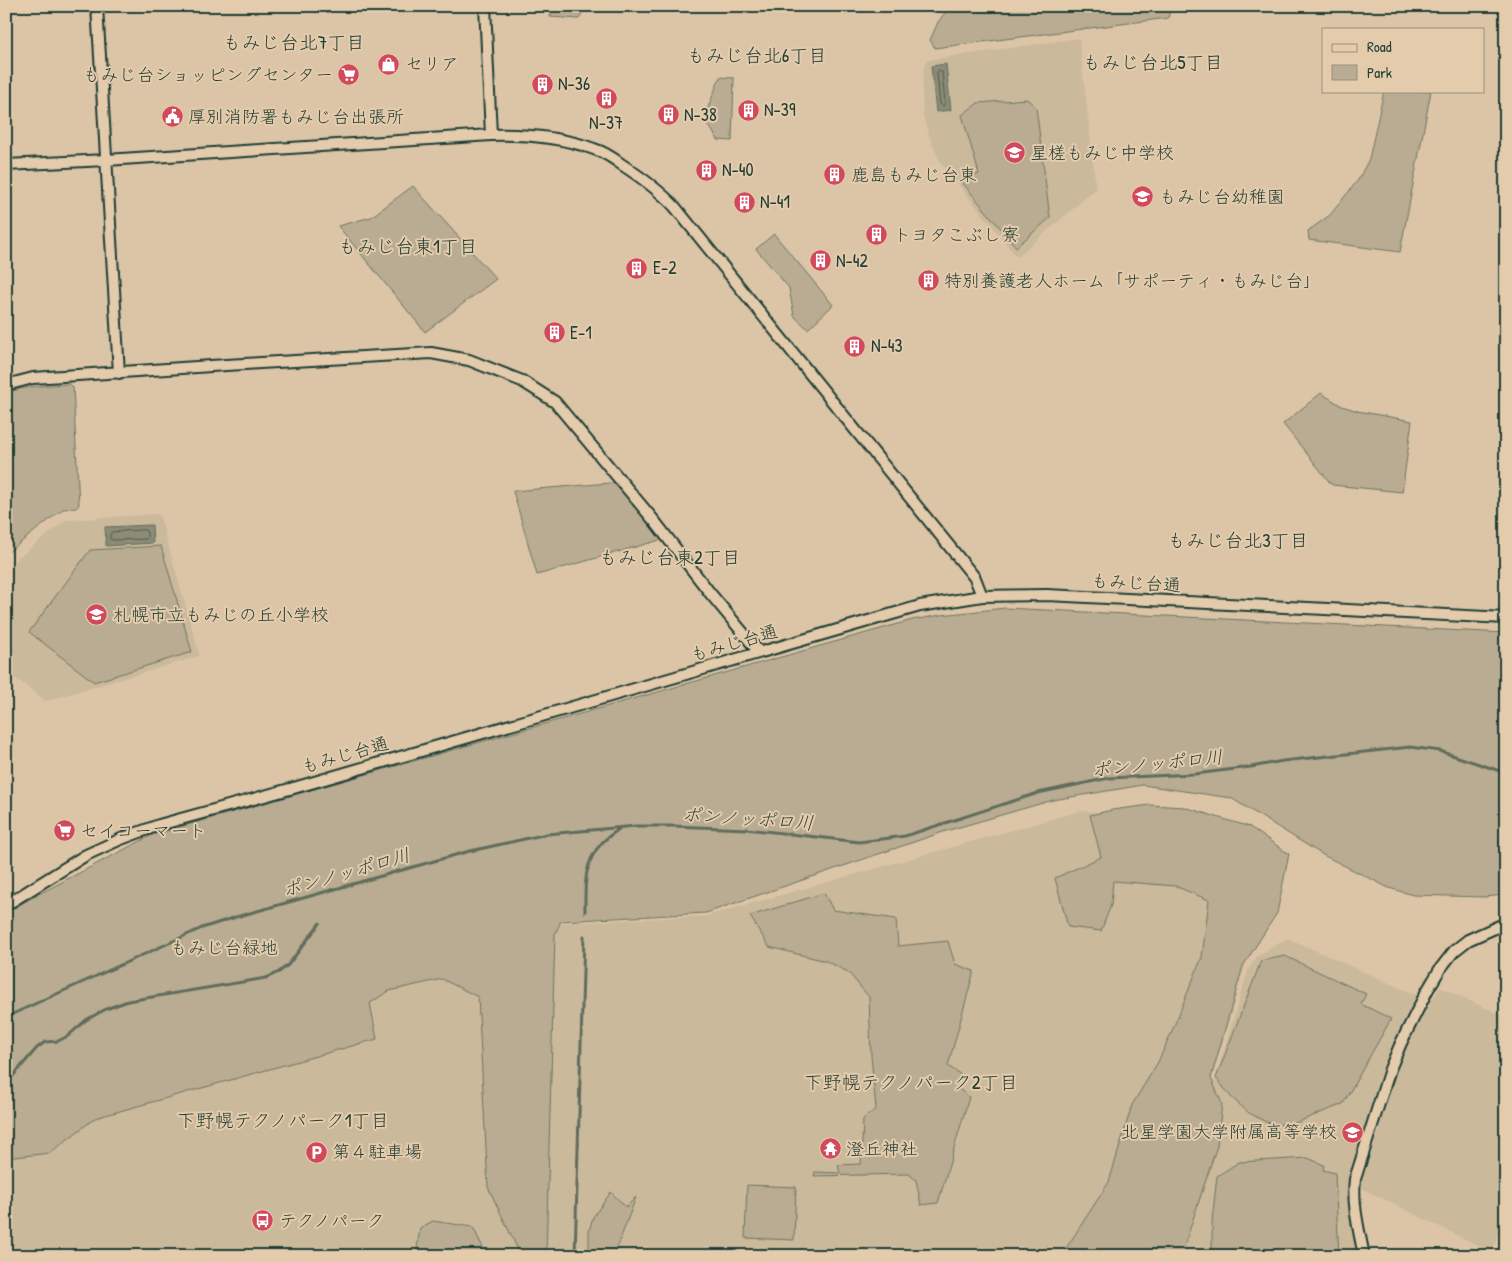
<svg xmlns="http://www.w3.org/2000/svg" width="1512" height="1262" font-family="'Patrick Hand','Klee One',sans-serif">
	<rect width="100%" height="100%" fill="#dcc5a7"/>
	<filter id="ink" filterUnits="userSpaceOnUse"><feTurbulence type="fractalNoise" baseFrequency=".02" numOctaves="2"/><feDisplacementMap in="SourceGraphic" scale="10" xChannelSelector="R" yChannelSelector="G"/><feConvolveMatrix kernelMatrix="1 2 1 2 8 2 1 2 1" color-interpolation-filters="sRGB"/></filter>
	<g filter="url(#ink)">
		<path fill="#cbb99c" d="M1079,38L1096,189L1017,257L941,163L932,144L923,116L922,94L924,64L928,60Z
			M157,514L160,517L200,656L46,701L6,671V574L19,557L66,520Z
			M1080,811L1190,816L1278,853L1160,1256H6V1139L556,923L706,916Z
			M1288,938L1418,996L1434,997L1440,987L1506,1017V1200L1493,1253L1349,1182V1212L1357,1256H1166L1214,1082L1248,970L1257,956Z"/>
		<path fill="#b9ac92" stroke="#6c7463" d="M552,6H586L579,19L550,17Z
			M950,6H1171L1168,18L935,48L930,40L938,22Z
			M720,77L734,78L732,141L718,140L704,118Z
			M1384,91H1431L1400,252L1309,240L1308,231L1330,215L1358,180L1369,159Z
			M1027,99L1036,107L1050,218L1016,247L961,181L979,174L962,115L978,103Z
			M413,186L496,279L425,332L338,226L371,217Z
			M774,234L833,305L808,329L794,316L789,288L756,249Z
			M70,384L73,387L79,505L76,508L63,509L11,550L6,555V393C26,386 48,385 70,384Z
			M1321,393L1342,406L1358,411L1412,421L1402,492L1332,485L1283,424Z
			M622,482L667,538L537,575L513,491Z
			M161,546L192,652L94,682L29,632L90,550Z
			M1005,608L1506,633V895L1483,897L1413,895L1389,888L1323,855L1231,798L1143,785L1053,800L946,831L706,913L561,921L555,934L546,1256H521L488,1187L478,997L442,979L389,991L370,1003L377,1039L95,1118L50,1153L6,1158V913L33,897L152,835L912,620L941,615Z
			M1150,805L1184,807L1250,827L1289,854L1277,913L1243,966L1211,1078L1222,1104L1217,1146L1181,1256H1061L1109,1182L1132,1105L1158,1062L1172,1031L1202,957L1209,900L1175,886L1113,881L1111,905L1101,931L1068,927L1055,878L1101,857L1090,815L1112,810Z
			M824,893L833,910L896,919L898,946L948,941L955,964L974,971L948,1066L960,1074L958,1088L969,1097L938,1203L921,1205L916,1180L909,1174L814,1176L815,1172L840,1173L838,1165L861,1164L863,1119L876,1109L871,1056L869,997L848,972L826,961L769,947L750,916Z
			M1285,956L1366,994L1361,1004L1391,1019L1343,1104L1288,1126L1266,1122L1249,1113L1231,1097L1216,1078L1261,961Z
			M1308,1158L1324,1165L1323,1170L1335,1173L1339,1256H1212V1221L1217,1176L1239,1162Z
			M747,1185L796,1187L794,1240L745,1238Z
			M611,1192L626,1207L636,1197L614,1256H589V1231L593,1217Z
			M433,1221L473,1227L487,1256H416L420,1228Z"/>
		<path fill="#8c8b76" stroke="#606c5c" d="M946,64L951,110L936,112L931,66Z
			M152,525L153,543L106,546L105,527Z"/>
		<g fill="none" stroke-linecap="round" stroke-linejoin="round">
			<path stroke="#4b5c4e" stroke-width="1" d="M939,70L942,72L945,103L943,106L940,104L937,73Z
				M145,530L147,533V537L146,539L113,540L110,539V534L112,532Z"/>
			<path stroke="#606c5c" stroke-width="3" d="M585,912C585,888 583,863 601,844C606,838 614,833 620,828
				M6,1017L202,928L236,917L466,852L547,834L636,826H673L747,829L859,842L905,836L1038,793L1109,778L1195,774L1251,767L1283,761L1410,747L1440,751L1506,773
				M6,1084L37,1048L45,1042L58,1041L68,1036L86,1020L106,1009L128,1001L266,978L279,972L288,965L320,923
				M575,1256L584,936"/>
			<defs>
				<path id="minor" d="M97,6L119,373
					M485,6L491,135
					M6,165L106,160L491,135C526,134 561,137 594,149C604,152 613,158 621,164C641,177 659,190 675,207L975,578L982,596
					M6,385L33,378L226,365L431,353L469,360L522,381L555,402L656,523L710,593L759,652
					M6,905L86,855L121,839L159,825L297,787L920,606L982,596L1047,595L1506,618
					M1364,1256C1359,1230 1352,1205 1355,1179L1390,1069L1401,1043L1427,991L1440,969L1454,951L1468,940L1506,923"/>
			</defs>
			<use href="#minor" stroke="#1f3d34" stroke-width="14"/>
			<use href="#minor" stroke="#e4cbac" stroke-width="10"/>
		</g>
	</g>
	<defs>
		<symbol id="shop-disc" viewBox="-11 -11 22 22"><circle r="9.5" fill="#d1495b" stroke="#e4cbac"/><path d="M-5-2.5h2.3a2.7 3.5 0 0 1 5.4 0H5L5.5 6h-11ZM-1.5-2.5h3a1.5 2.3 0 0 0-3 0Z" fill="#fff"/></symbol>
		<symbol id="supermarket-disc" viewBox="-11 -11 22 22"><circle r="9.5" fill="#d1495b" stroke="#e4cbac"/><path d="M-6-5.5h2.5l.6 2H6L4.5 2H-2.5L-4.4-4H-6ZM-1.5 3.2a1.3 1.3 0 1 0 .1 0ZM3 3.2a1.3 1.3 0 1 0 .1 0Z" fill="#fff"/></symbol>
		<symbol id="building-disc" viewBox="-11 -11 22 22"><circle r="9.5" fill="#d1495b" stroke="#e4cbac"/><path d="M-4-6H4V6H1V3H-1V6H-4ZM-2.5-4.3h1.7v1.8h-1.7ZM.8-4.3h1.7v1.8H.8ZM-2.5-1h1.7V.8h-1.7ZM.8-1h1.7V.8H.8Z" fill="#fff"/></symbol>
		<symbol id="civic-disc" viewBox="-11 -11 22 22"><circle r="9.5" fill="#d1495b" stroke="#e4cbac"/><path d="M-.6-6.5H3V-4.5H.6V-3L4-1V1h2V6H-6V1h2V-1L-.6-3ZM-1.2 2.5V6h2.4V2.5Z" fill="#fff"/></symbol>
		<symbol id="school-disc" viewBox="-11 -11 22 22"><circle r="9.5" fill="#d1495b" stroke="#e4cbac"/><path d="M0-5L7-2L0 1L-7-2ZM-4 1L0 2.5L4 1V4Q0 6-4 4Z" fill="#fff"/></symbol>
		<symbol id="temple-disc" viewBox="-11 -11 22 22"><circle r="9.5" fill="#d1495b" stroke="#e4cbac"/><path d="M0-6L5-2H3V0L6.5 2.5H4V6H1.5V3h-3V6H-4V2.5H-6.5L-3 0V-2H-5Z" fill="#fff"/></symbol>
		<symbol id="parking-disc" viewBox="-11 -11 22 22"><circle r="9.5" fill="#d1495b" stroke="#e4cbac"/><path d="M-3.5-5.5H1a3.5 3.5 0 0 1 0 7H-1V5.5H-3.5ZM-1-3.4V-.6H.8a1.4 1.4 0 0 0 0-2.8Z" fill="#fff"/></symbol>
		<symbol id="bus-disc" viewBox="-11 -11 22 22"><circle r="9.5" fill="#d1495b" stroke="#e4cbac"/><path d="M-5-6H5V4H4V6H2V4H-2V6H-4V4H-5ZM-3.5-4V0h7V-4ZM-3.5 1.2v1.5H-2V1.2ZM2 1.2v1.5H3.5V1.2Z" fill="#fff"/></symbol>
	</defs>
	<g fill-rule="evenodd">
		<use href="#shop-disc" x="376" y="52" width="25" height="25"/>
		<use href="#supermarket-disc" x="336" y="62" width="25" height="25"/>
		<use href="#building-disc" x="530" y="72" width="25" height="25"/>
		<use href="#building-disc" x="594" y="86" width="25" height="25"/>
		<use href="#building-disc" x="736" y="98" width="25" height="25"/>
		<use href="#building-disc" x="656" y="102" width="25" height="25"/>
		<use href="#civic-disc" x="160" y="104" width="25" height="25"/>
		<use href="#school-disc" x="1002" y="140" width="25" height="25"/>
		<use href="#building-disc" x="694" y="158" width="25" height="25"/>
		<use href="#building-disc" x="822" y="162" width="25" height="25"/>
		<use href="#school-disc" x="1130" y="184" width="25" height="25"/>
		<use href="#building-disc" x="732" y="190" width="25" height="25"/>
		<use href="#building-disc" x="864" y="222" width="25" height="25"/>
		<use href="#building-disc" x="808" y="248" width="25" height="25"/>
		<use href="#building-disc" x="624" y="256" width="25" height="25"/>
		<use href="#building-disc" x="916" y="268" width="25" height="25"/>
		<use href="#building-disc" x="542" y="320" width="25" height="25"/>
		<use href="#building-disc" x="842" y="334" width="25" height="25"/>
		<use href="#school-disc" x="84" y="602" width="25" height="25"/>
		<use href="#supermarket-disc" x="52" y="818" width="25" height="25"/>
		<use href="#school-disc" x="1340" y="1120" width="25" height="25"/>
		<use href="#temple-disc" x="818" y="1136" width="25" height="25"/>
		<use href="#parking-disc" x="304" y="1140" width="25" height="25"/>
		<use href="#bus-disc" x="250" y="1208" width="25" height="25"/>
	</g>
	<g text-anchor="middle" stroke-width="4" stroke-linejoin="round" paint-order="stroke">
		<g font-size="18" fill="#1f3d34" stroke="#e4cbac" text-anchor="start">
			<text x="405" y="70">セリア</text>
			<text x="333" y="81" text-anchor="end">もみじ台ショッピングセンター</text>
			<text x="558" y="90">N-36</text>
			<text x="764" y="116">N-39</text>
			<text x="684" y="121">N-38</text>
			<text x="188" y="123">厚別消防署もみじ台出張所</text>
			<text x="606" y="129" text-anchor="middle">N-37</text>
			<text x="1030" y="159">星槎もみじ中学校</text>
			<text x="722" y="176">N-40</text>
			<text x="851" y="181">鹿島もみじ台東</text>
			<text x="1159" y="203">もみじ台幼稚園</text>
			<text x="760" y="208">N-41</text>
			<text x="893" y="241">トヨタこぶし寮</text>
			<text x="836" y="267">N-42</text>
			<text x="653" y="274">E-2</text>
			<text x="944" y="287">特別養護老人ホーム「サポーティ・もみじ台」</text>
			<text x="570" y="339">E-1</text>
			<text x="871" y="352">N-43</text>
			<text x="113" y="621">札幌市立もみじの丘小学校</text>
			<text x="80" y="837">セイコーマート</text>
			<text x="1337" y="1138" text-anchor="end">北星学園大学附属高等学校</text>
			<text x="846" y="1155">澄丘神社</text>
			<text x="332" y="1158">第４駐車場</text>
			<text x="279" y="1227">テクノパーク</text>
		</g>
		<g font-size="18" fill="#1f3d34" stroke="#e4cbac">
			<text transform="translate(1136 583) rotate(3)" y="6">もみじ台通</text>
			<text transform="translate(734 643) rotate(-16)" y="6">もみじ台通</text>
			<text transform="translate(345 755) rotate(-16)" y="6">もみじ台通</text>
		</g>
		<g font-size="18" fill="#274339" stroke="#e4cbac">
			<text x="224" y="954">もみじ台緑地</text>
		</g>
		<g font-size="19" fill="#1f3d34" stroke="#e4cbac">
			<text x="294" y="49">もみじ台北7丁目</text>
			<text x="757" y="62">もみじ台北6丁目</text>
			<text x="1153" y="69">もみじ台北5丁目</text>
			<text x="408" y="253">もみじ台東1丁目</text>
			<text x="1238" y="547">もみじ台北3丁目</text>
			<text x="670" y="564">もみじ台東2丁目</text>
			<text x="911" y="1089">下野幌テクノパーク2丁目</text>
			<text x="283" y="1127">下野幌テクノパーク1丁目</text>
		</g>
		<g font-size="19" font-style="italic" fill="#2a453b" stroke="#e4cbac">
			<text transform="translate(1157 763) rotate(-6)" y="7">ポンノッポロ川</text>
			<text transform="translate(748 818) rotate(4)" y="7">ポンノッポロ川</text>
			<text transform="translate(346 872) rotate(-16)" y="7">ポンノッポロ川</text>
		</g>
	</g>
	<rect width="1512" height="1262" fill="none" stroke="#e4cbac" stroke-width="25"/>
	<rect x="12" y="12" width="1487" height="1237" fill="none" stroke="#1f3d34" stroke-width="2" filter="url(#ink)"/>
	<rect x="1322" y="28" width="162" height="65" fill="#e4cbac" stroke="#95927c"/>
	<rect x="1332" y="44" width="25" height="8" fill="#e4cbac" stroke="#95927c"/>
	<text x="1367" y="52" font-size="15" fill="#1f3d34">Road</text>
	<rect x="1332" y="65" width="25" height="15" fill="#b9ac92" stroke="#95927c"/>
	<text x="1367" y="78" font-size="15" fill="#1f3d34">Park</text>
</svg>
